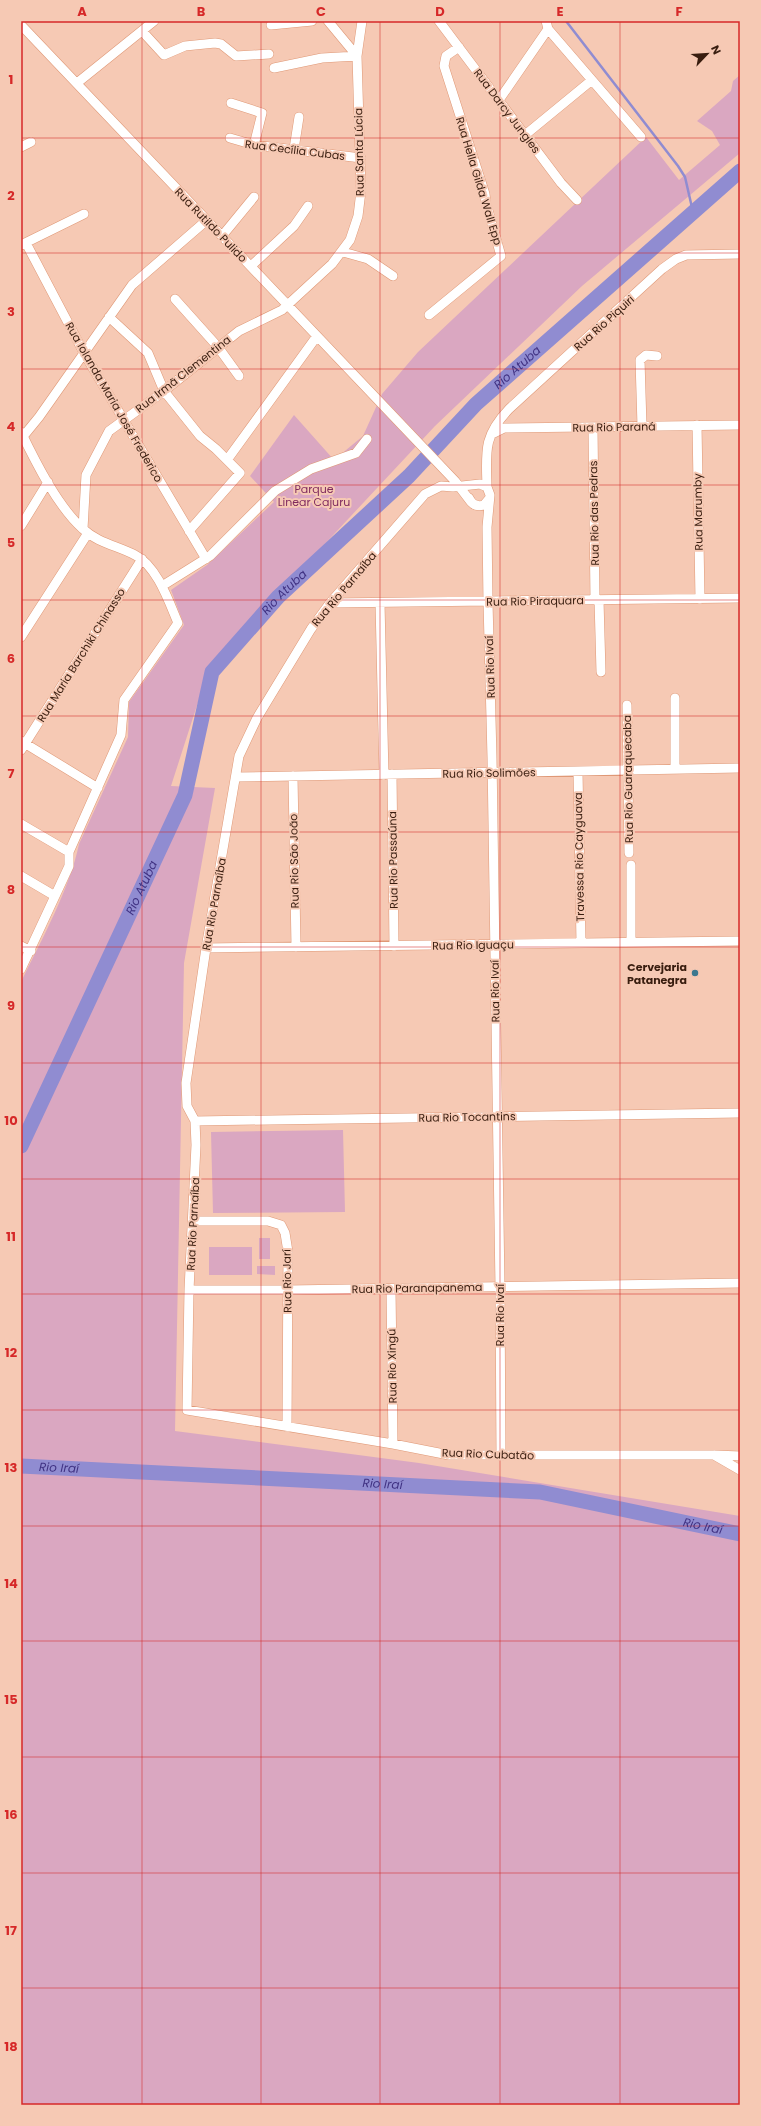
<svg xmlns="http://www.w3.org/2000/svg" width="761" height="2126" font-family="Poppins,sans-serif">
	<rect width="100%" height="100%" fill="#f6c9b4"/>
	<path fill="#daa7c1" d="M740,75V153L582,286L435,426L209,668L171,786L215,788L184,963L175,1431L419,1463L740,1516V2105H21V982C41,941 70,888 79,844L128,737L129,702L184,625L171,590L207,565L274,502L250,476L294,415L334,460L363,436L382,394L418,352L646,137L679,180L720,145L712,131L697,121L731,91L733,81Z
		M343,1130L345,1212L213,1213L211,1132Z
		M259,1238H270V1259H259Z
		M209,1247H252V1275H209Z
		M257,1266H275V1275L257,1274Z"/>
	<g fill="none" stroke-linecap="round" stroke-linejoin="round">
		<path stroke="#908cd1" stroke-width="2.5" d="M566,21L678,166L685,177L693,212"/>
		<g stroke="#908cd1" stroke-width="15">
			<path id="s1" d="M21,1146L185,795L212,672L278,597L409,476L476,404L740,171"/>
			<path id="s2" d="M21,1466L540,1492L740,1534"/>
		</g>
		<defs>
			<path id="minor" d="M328,21L357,56
				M439,21L561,183L577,200
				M546,21L548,29L641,137
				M21,25L455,481L471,502
				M271,25L312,21
				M142,31L164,55L185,46L215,43L221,44L236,56L269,54
				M274,68L322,58L357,56
				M77,83L154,21
				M499,100L548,29
				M231,103L262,113L254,145
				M525,135L592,80
				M230,138L254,145L361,158
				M21,147L31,142
				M294,149L299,117
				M222,236L254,197
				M26,243L84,353L206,559
				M21,245L84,214
				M343,252L368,259L393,276
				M251,266L294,226L308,206
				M175,299L218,347L239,376
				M429,315L501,256L486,203L485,194L444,66L446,56L459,47
				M109,317L148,353L164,391L200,436L216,449L240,473L189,531
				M697,425L700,599
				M642,426L640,360L646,355L657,356
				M593,427L595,600
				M21,432C36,463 58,507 83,529C98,543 118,546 135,555C157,566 169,602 178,623L124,700L121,735L69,852V866L21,969
				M492,434L504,428L740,425
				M21,439L39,417L132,285L207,220
				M227,460L317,336
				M487,487C486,452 483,436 509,409L662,269L676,259L686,255L740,254
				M469,498C472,505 477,507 484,505L489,499
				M21,526L48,482
				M83,529L86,475L109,431L164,391L239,331L282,310L332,264L350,240L358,216L361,191L357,56L362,21
				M162,586L210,556L275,491L311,469L356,453L367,439
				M599,600L601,672
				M330,603L740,598
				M380,603L384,775
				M21,637L88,533
				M627,705L629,853
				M21,741L98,788
				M21,750L142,559
				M675,769V698
				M578,771L581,943
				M392,774L394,946
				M293,776L296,947
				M237,777L740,768
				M21,824L69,852
				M21,876L55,896
				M631,942V865
				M21,946L31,951
				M206,948L740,941
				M195,1121L740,1113
				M193,1221H268L281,1225L285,1233L288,1252L287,1427
				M391,1289L393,1444
				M189,1290H288L740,1283
				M715,1455L740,1456
				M501,1456L500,1287L492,758L488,602L487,527L490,495L487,487L480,484L453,487L441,486L425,494L330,603L311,629L257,718L239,756L206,948L186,1083L187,1106L195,1121L196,1145L189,1290L187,1410L393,1444L449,1455H714L740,1470"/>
		</defs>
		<use href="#minor" stroke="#df9876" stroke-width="10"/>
		<use href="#minor" stroke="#fff" stroke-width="9"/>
	</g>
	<path fill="none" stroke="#d62828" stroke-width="1" stroke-opacity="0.55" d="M142,21V2105M261,21V2105M380,21V2105M500,21V2105M620,21V2105M21,138H740M21,253H740M21,369H740M21,485H740M21,600H740M21,716H740M21,832H740M21,947H740M21,1063H740M21,1179H740M21,1294H740M21,1410H740M21,1526H740M21,1641H740M21,1757H740M21,1873H740M21,1988H740"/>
	<circle fill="#3c788f" stroke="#f6c9b4" stroke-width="1.5" cx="695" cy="973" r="4"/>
	<g text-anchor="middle" stroke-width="4" stroke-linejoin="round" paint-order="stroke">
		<g font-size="11" fill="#391d0f" stroke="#f6c9b4">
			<text transform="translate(507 111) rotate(53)" y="4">Rua Darcy Jungles</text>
			<text transform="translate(295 150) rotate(7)" y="4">Rua Cecília Cubas</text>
			<text transform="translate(359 152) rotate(-91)" y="4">Rua Santa Lúcia</text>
			<text transform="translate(479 181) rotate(73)" y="4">Rua Hella Gilda Wall Epp</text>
			<text transform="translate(211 225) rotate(46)" y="4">Rua Rutildo Pulido</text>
			<text transform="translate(604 323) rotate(-42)" y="4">Rua Rio Piquiri</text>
			<text transform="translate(183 374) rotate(-38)" y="4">Rua Irmã Clementina</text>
			<text transform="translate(114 402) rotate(60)" y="4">Rua Iolanda Maria José Frederico</text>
			<text transform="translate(614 427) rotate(-1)" y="4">Rua Rio Paraná</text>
			<text transform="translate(698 512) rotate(-91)" y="4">Rua Marumby</text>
			<text transform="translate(594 513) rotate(-91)" y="4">Rua Rio das Pedras</text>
			<text transform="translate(344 589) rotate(-50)" y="4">Rua Rio Parnaíba</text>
			<text transform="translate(535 601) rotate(-1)" y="4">Rua Rio Piraquara</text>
			<text transform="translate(81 655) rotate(-58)" y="4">Rua Maria Barchiki Chinasso</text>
			<text transform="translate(490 667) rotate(-92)" y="4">Rua Rio Ivaí</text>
			<text transform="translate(489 773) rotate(-1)" y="4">Rua Rio Solimões</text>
			<text transform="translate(628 779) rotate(-91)" y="4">Rua Rio Guaraquecaba</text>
			<text transform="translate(579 857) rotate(-91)" y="4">Travessa Rio Cayguava</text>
			<text transform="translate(393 860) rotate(-91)" y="4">Rua Rio Passaúna</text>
			<text transform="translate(294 861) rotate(-91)" y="4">Rua Rio São João</text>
			<text transform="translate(214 904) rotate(-80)" y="4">Rua Rio Parnaíba</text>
			<text transform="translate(473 945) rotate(-1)" y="4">Rua Rio Iguaçu</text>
			<text transform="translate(495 991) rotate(-91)" y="4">Rua Rio Ivaí</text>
			<text transform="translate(467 1117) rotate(-1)" y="4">Rua Rio Tocantins</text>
			<text transform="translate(193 1224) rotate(-87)" y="4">Rua Rio Parnaíba</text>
			<text transform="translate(287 1281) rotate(-91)" y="4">Rua Rio Jarí</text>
			<text transform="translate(417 1288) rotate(-1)" y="4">Rua Rio Paranapanema</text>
			<text transform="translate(500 1315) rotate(-90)" y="4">Rua Rio Ivaí</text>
			<text transform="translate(392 1366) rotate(-91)" y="4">Rua Rio Xingú</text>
			<text transform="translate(488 1454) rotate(2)" y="4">Rua Rio Cubatão</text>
		</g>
		<g font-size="11" fill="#802b5f" stroke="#f6c9b4">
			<text x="314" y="493">Parque<tspan x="314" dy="13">Linear Cajuru</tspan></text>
		</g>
		<g font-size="11" font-weight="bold" fill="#391d0f" stroke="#f6c9b4" text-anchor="end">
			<text x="687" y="971">Cervejaria<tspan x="687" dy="13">Patanegra</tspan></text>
		</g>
		<g font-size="12" font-style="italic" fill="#403283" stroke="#f6c9b4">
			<text dy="4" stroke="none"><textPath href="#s1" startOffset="945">Rio Atuba</textPath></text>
			<text dy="4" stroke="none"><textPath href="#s1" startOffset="621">Rio Atuba</textPath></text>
			<text dy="4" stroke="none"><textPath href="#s1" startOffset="285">Rio Atuba</textPath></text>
			<text dy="4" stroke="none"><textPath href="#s2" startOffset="38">Rio Iraí</textPath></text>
			<text dy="4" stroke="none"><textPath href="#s2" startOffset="362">Rio Iraí</textPath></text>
			<text dy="4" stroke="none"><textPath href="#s2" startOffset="686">Rio Iraí</textPath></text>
		</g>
	</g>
	<rect width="761" height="2126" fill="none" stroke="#f6c9b4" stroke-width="44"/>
	<g transform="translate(707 54) rotate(65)" stroke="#f6c9b4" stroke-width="3" paint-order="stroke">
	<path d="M0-3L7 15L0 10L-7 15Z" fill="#391d0f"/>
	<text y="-6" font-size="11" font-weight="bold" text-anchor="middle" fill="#391d0f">N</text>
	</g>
	<rect x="22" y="22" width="717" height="2082" fill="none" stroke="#d62828" stroke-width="1.5"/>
	<g font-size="13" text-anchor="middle" font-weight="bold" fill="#d62828">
		<text x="82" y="16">A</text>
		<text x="201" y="16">B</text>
		<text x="321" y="16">C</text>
		<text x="440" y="16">D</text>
		<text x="560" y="16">E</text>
		<text x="679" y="16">F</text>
		<text x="11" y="84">1</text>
		<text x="11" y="200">2</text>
		<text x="11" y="316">3</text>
		<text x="11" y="431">4</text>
		<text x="11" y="547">5</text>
		<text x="11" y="663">6</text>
		<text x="11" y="778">7</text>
		<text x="11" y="894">8</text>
		<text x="11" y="1010">9</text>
		<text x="11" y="1125">10</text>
		<text x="11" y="1241">11</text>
		<text x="11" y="1357">12</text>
		<text x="11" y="1472">13</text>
		<text x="11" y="1588">14</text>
		<text x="11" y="1704">15</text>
		<text x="11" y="1819">16</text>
		<text x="11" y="1935">17</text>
		<text x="11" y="2051">18</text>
	</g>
</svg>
